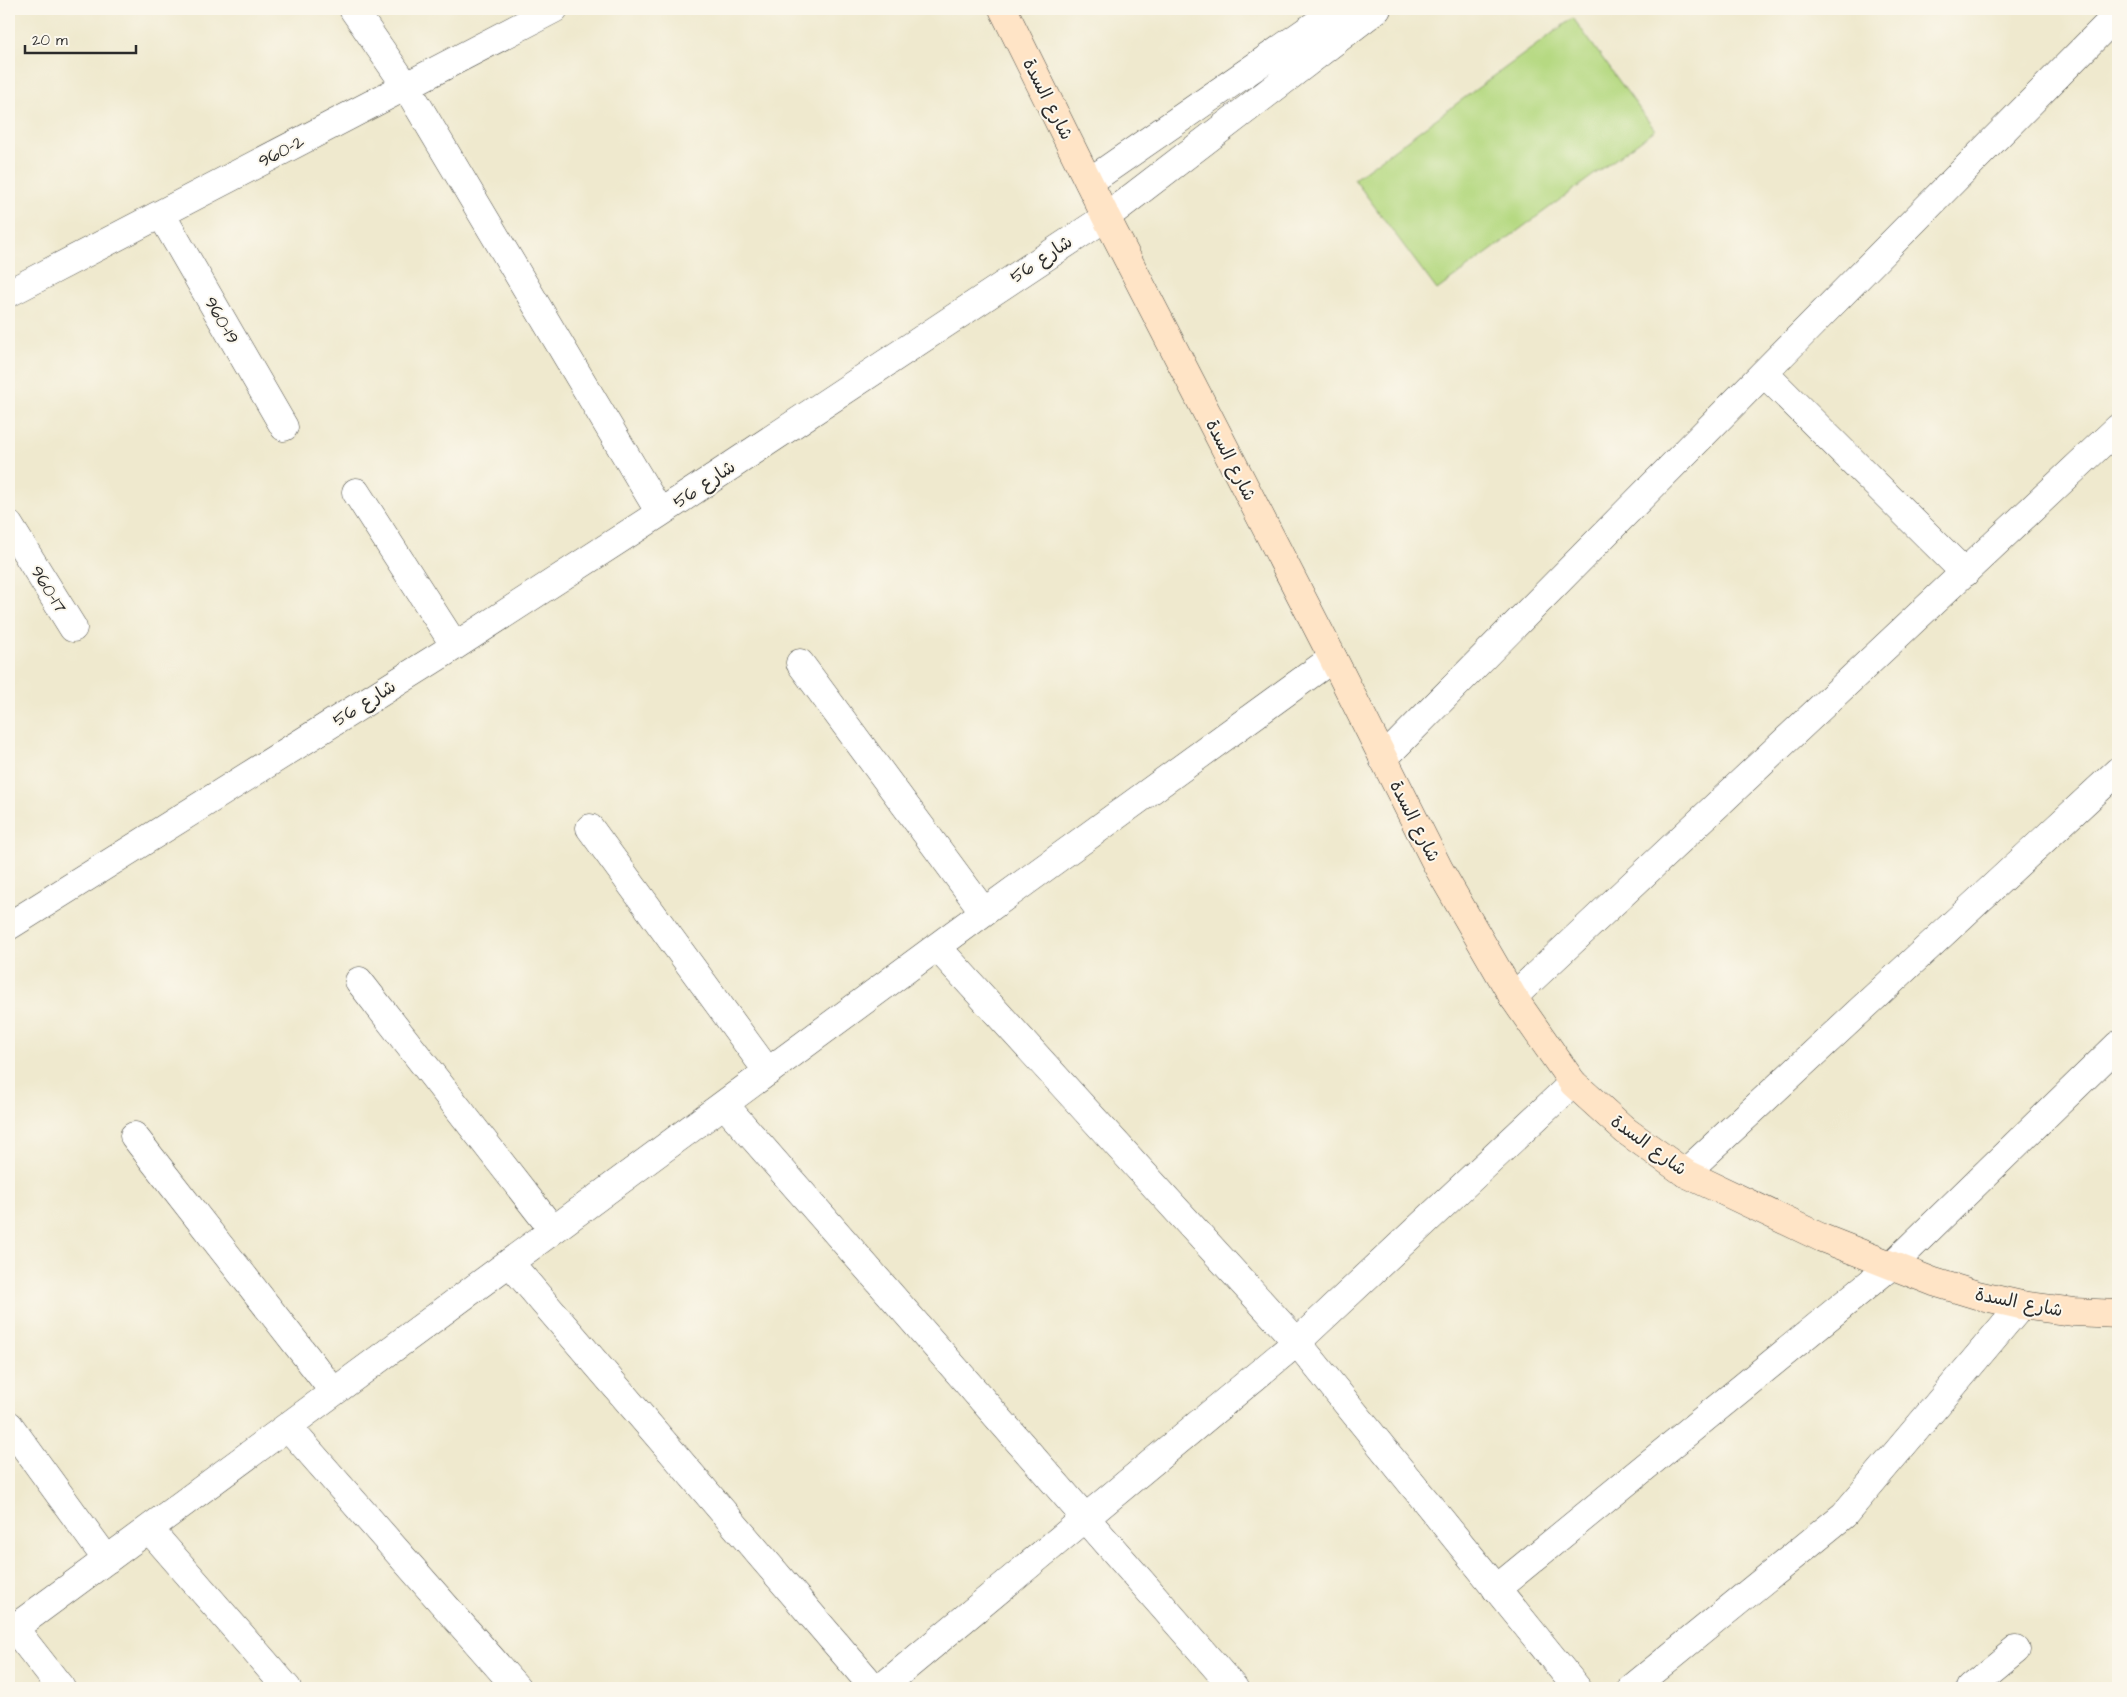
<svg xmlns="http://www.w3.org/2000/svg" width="2127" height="1697" font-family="'Architects Daughter','Playpen Sans Arabic',sans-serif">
	<rect width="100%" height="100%" fill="#fbf7ec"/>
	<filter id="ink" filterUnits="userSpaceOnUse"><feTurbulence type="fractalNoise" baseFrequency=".02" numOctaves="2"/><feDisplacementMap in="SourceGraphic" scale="10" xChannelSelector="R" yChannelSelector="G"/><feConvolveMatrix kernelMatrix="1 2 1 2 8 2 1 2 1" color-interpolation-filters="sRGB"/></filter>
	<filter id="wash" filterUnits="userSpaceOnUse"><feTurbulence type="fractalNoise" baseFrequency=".0096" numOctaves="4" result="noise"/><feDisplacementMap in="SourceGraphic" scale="20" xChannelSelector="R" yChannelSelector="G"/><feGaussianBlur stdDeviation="1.12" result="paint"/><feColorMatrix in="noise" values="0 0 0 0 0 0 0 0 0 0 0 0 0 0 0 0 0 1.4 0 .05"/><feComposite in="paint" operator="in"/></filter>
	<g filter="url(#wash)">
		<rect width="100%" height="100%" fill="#efe9ce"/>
		<path fill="#b6d982" stroke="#708256" d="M1573,18L1655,130L1437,290L1354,179Z"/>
	</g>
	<g filter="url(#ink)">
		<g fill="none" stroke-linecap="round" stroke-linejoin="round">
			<defs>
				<path id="street" d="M353,9L406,86L660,513
					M1089,182L1338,9
					M161,214L284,427
					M9,293L554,9
					M1764,373L1965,573
					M356,492L455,646
					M9,525L73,628
					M800,663L984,912
					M1383,759L2118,14
					M590,828L768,1072
					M9,926L455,646L660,513L1106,217L1377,9
					M937,947L1297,1342L1577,1688
					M359,981L553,1230
					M1513,997L2118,428
					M724,1104L1234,1688
					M134,1136L334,1392
					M1685,1173L2118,771
					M510,1263L874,1688
					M9,1425L107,1560
					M288,1427L517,1688
					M149,1529L287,1688
					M1496,1589L1892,1265L2118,1045
					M14,1628L61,1688
					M9,1632L984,912L1333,658
					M881,1688L1297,1342L1573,1083
					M1632,1688L1844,1515L2021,1305
					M1970,1688L2016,1650"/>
				<path id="secondary" d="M1003,9L1106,217L1333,658L1439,869L1513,997L1573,1083L1626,1131L1685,1173L1822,1238L1934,1282L1977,1295L2021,1305L2074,1312L2118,1314"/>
			</defs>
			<use href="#street" stroke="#484843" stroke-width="29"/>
			<use href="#secondary" stroke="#484843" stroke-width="29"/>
			<use href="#street" stroke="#fff" stroke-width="28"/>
			<use href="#secondary" stroke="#ffe4c6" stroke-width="28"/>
		</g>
	</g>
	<g text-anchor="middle" stroke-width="4" stroke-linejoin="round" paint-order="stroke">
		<g font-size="18" fill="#2b2b2b" stroke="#fbf7ec">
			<text transform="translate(1048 99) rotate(63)" y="6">شارع السدة</text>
			<text transform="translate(281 151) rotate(-28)" y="6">960-2</text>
			<text transform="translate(1041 259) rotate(-34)" y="6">شارع 56</text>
			<text transform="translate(222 320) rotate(60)" y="6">960-19</text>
			<text transform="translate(1231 460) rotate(63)" y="6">شارع السدة</text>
			<text transform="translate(704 484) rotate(-34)" y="6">شارع 56</text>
			<text transform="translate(49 589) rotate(58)" y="6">960-17</text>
			<text transform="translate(364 703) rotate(-32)" y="6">شارع 56</text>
			<text transform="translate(1415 821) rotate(63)" y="6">شارع السدة</text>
			<text transform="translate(1649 1145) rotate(36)" y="6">شارع السدة</text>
			<text transform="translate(2019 1302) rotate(11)" y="6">شارع السدة</text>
		</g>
	</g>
	<rect width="2127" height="1697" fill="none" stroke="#fbf7ec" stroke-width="30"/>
	<path d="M25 45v8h111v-8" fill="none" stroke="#2b2b2b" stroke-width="2.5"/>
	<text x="32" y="45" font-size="15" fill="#2b2b2b" stroke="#fbf7ec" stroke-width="4" paint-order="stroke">20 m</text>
</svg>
